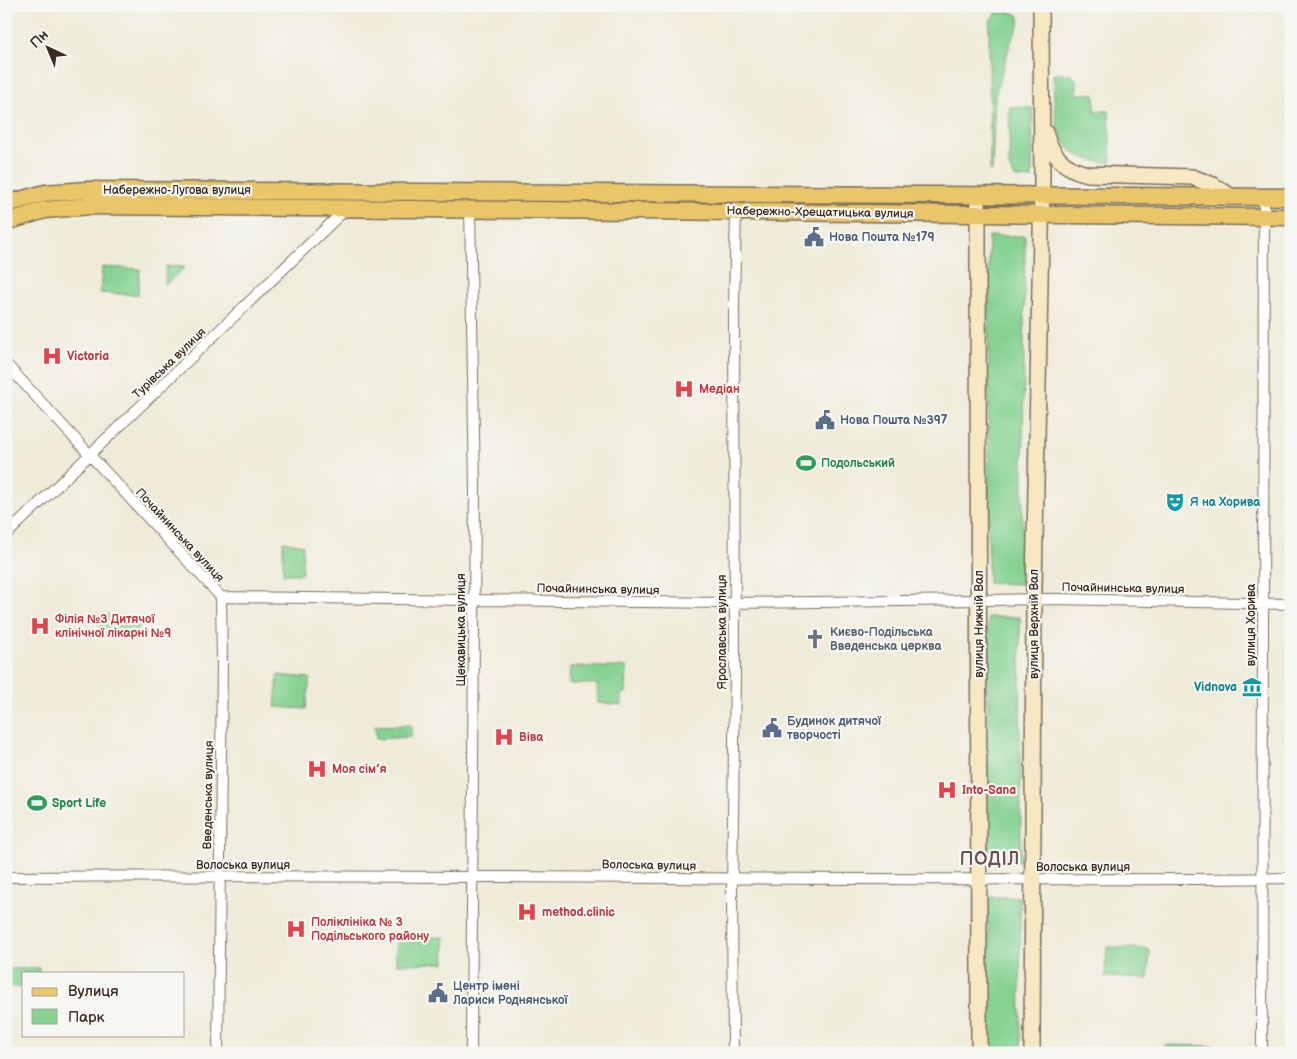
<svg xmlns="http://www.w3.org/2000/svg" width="1297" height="1059" font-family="'Balsamiq Sans',sans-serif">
	<rect width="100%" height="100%" fill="#f6f6f2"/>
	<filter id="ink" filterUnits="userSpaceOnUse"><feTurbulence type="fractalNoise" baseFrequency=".02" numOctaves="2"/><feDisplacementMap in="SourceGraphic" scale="10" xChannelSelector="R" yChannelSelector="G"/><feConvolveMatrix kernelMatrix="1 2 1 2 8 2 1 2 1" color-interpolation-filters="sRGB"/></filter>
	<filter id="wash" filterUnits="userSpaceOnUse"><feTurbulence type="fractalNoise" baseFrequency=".0096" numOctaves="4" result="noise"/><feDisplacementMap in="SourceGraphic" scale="20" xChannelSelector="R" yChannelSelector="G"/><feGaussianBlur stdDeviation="1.12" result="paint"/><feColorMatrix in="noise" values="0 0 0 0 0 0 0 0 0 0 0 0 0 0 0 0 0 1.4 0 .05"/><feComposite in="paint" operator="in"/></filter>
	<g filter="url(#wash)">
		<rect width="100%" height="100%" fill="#efebd8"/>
		<path fill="#85d291" stroke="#607e58" d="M1012,12L1018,15L1020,22L1010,44L995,95L992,171H990L989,26L991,19L996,13Z
			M1053,74H1071L1077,81V94H1095V111H1109L1111,163C1052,160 1055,121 1053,74Z
			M1010,107L1033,108L1032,179L1015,178L1009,168Z
			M989,236H1025L1022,584L988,583Z
			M166,266L185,267L165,285Z
			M102,267L140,269L138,295L100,293Z
			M283,541L303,545L302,574H283Z
			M102,614L140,620L137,638L99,633Z
			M988,617H1020L1021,861L987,859Z
			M570,667H627L626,693H622V705L598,703L597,684H569Z
			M278,675L310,678L306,709L275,707Z
			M411,725V737L376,739L375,726Z
			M988,897H1020L1021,1053H988Z
			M444,937L445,963L396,964V938Z
			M1107,947L1150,949L1148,979L1105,977Z
			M39,968V973H24V987H6V969Z
			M1165,1045L1213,1046V1053H1165Z"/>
	</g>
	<g filter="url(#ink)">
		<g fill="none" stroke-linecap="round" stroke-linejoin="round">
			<defs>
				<path id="street" d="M470,208L475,489L471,1053
					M6,364L221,597L726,603L1057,599L1291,604
					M6,535L348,207
					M6,877C434,873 863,883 1291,878
					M218,1053L222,660L221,597
					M733,1053L732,889L735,673L734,306L736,210
					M1262,1053L1264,197"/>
				<path id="secondary" d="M1045,132C1051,155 1064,169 1088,174L1192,177L1213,185L1232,197
					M978,196L979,1053
					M1032,1053L1034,588L1042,183L1041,6"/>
				<path id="primary" d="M6,204L45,193L87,190L1291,197
					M6,222L45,210L90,206L1291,217"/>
			</defs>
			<use href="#street" stroke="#7a6e5f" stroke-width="12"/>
			<use href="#secondary" stroke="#7a6e5f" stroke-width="18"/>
			<use href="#primary" stroke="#7a6e5f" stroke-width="19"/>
			<use href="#street" stroke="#fff" stroke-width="10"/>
			<use href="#secondary" stroke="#f7e8c3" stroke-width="15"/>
			<use href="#primary" stroke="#eac669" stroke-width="16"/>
		</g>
	</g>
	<defs>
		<symbol id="civic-bare" viewBox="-9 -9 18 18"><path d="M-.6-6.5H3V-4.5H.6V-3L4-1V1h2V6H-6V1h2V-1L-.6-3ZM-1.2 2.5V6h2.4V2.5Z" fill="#5c6f8a" stroke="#f6f6f2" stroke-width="2.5" paint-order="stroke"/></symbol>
		<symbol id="hospital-bare" viewBox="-9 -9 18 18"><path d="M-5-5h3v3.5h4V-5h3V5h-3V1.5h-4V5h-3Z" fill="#e0444e" stroke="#f6f6f2" stroke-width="2.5" paint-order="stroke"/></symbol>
		<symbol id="stadium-bare" viewBox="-9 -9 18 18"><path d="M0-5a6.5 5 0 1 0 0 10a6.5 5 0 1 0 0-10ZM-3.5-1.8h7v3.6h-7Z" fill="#2e9e5b" stroke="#f6f6f2" stroke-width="2.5" paint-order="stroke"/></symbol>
		<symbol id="theatre-bare" viewBox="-9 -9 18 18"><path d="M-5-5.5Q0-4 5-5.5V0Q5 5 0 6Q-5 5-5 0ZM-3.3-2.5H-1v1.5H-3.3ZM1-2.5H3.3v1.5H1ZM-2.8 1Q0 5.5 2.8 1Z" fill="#0f9aa8" stroke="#f6f6f2" stroke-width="2.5" paint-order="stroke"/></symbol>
		<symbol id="church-bare" viewBox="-9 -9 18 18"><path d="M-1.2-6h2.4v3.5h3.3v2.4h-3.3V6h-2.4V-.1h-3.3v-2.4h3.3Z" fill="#6b7280" stroke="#f6f6f2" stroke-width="2.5" paint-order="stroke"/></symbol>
		<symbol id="museum-bare" viewBox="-9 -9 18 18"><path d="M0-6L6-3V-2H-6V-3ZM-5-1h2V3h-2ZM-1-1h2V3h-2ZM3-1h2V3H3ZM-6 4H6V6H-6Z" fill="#0f9aa8" stroke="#f6f6f2" stroke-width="2.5" paint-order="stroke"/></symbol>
	</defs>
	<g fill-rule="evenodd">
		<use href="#civic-bare" x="800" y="223" width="28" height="28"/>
		<use href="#hospital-bare" x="38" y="342" width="28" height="28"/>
		<use href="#hospital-bare" x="670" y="375" width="28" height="28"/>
		<use href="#civic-bare" x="811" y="406" width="28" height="28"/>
		<use href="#stadium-bare" x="792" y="449" width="28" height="28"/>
		<use href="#theatre-bare" x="1161" y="488" width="28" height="28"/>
		<use href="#hospital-bare" x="26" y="612" width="28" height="28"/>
		<use href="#church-bare" x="801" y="625" width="28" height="28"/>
		<use href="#museum-bare" x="1238" y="673" width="28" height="28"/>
		<use href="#civic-bare" x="758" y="714" width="28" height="28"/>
		<use href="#hospital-bare" x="490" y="723" width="28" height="28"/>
		<use href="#hospital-bare" x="303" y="755" width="28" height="28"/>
		<use href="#hospital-bare" x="933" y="776" width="28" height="28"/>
		<use href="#stadium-bare" x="23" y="789" width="28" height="28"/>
		<use href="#hospital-bare" x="513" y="898" width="28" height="28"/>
		<use href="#hospital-bare" x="282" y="915" width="28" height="28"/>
		<use href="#civic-bare" x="424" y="979" width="28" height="28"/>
	</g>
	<g text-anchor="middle" stroke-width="4.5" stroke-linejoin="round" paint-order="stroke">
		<g font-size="12" fill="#3b2a1e" stroke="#f6f6f2">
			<text x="177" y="194">Набережно-Лугова вулиця</text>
			<text transform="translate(820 212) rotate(1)" y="4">Набережно-Хрещатицька вулиця</text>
			<text transform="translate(169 363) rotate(-44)" y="4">Турівська вулиця</text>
			<text transform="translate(180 535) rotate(47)" y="4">Почайнинська вулиця</text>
			<text transform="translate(1123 588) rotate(1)" y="4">Почайнинська вулиця</text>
			<text transform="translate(598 589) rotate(1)" y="4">Почайнинська вулиця</text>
			<text transform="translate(979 624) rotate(-90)" y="4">вулиця Нижній Вал</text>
			<text transform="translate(1034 624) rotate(-90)" y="4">вулиця Верхній Вал</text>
			<text transform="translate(1251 625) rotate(-90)" y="4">вулиця Хорива</text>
			<text transform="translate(461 630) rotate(-90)" y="4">Щекавицька вулиця</text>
			<text transform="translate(722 632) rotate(-90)" y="4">Ярославська вулиця</text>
			<text transform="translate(208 795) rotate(-89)" y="4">Введенська вулиця</text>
			<text x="243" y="869">Волоська вулиця</text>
			<text transform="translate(649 865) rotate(1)" y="4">Волоська вулиця</text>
			<text x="1083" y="871">Волоська вулиця</text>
		</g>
		<g font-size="12" font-weight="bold" fill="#4e5e75" stroke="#f6f6f2" text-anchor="start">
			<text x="829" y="241">Нова Пошта №179</text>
			<text x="840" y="424">Нова Пошта №397</text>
			<text x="787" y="725">Будинок дитячої<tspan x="787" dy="14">творчості</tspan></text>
			<text x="453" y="990">Центр імені<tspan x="453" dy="14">Лариси Роднянської</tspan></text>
		</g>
		<g font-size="12" font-weight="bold" fill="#be3a42" stroke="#f6f6f2" text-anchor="start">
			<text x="67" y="360">Victoria</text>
			<text x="699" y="393">Медіан</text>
			<text x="55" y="623">Філія №3 Дитячої<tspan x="55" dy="14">клінічної лікарні №9</tspan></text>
			<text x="519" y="741">Віва</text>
			<text x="332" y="773">Моя сім’я</text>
			<text x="962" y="794">Into-Sana</text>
			<text x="542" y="916">method.clinic</text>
			<text x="311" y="926">Поліклініка № 3<tspan x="311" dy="14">Подільського району</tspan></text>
		</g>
		<g font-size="12" font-weight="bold" fill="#27864d" stroke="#f6f6f2" text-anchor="start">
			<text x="821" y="467">Подольський</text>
			<text x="52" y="807">Sport Life</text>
		</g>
		<g font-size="12" font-weight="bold" fill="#0d838f" stroke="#f6f6f2" text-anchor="start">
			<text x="1190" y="506">Я на Хорива</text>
			<text x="1237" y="691" text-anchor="end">Vidnova</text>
		</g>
		<g font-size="12" font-weight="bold" fill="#5b616d" stroke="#f6f6f2" text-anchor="start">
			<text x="830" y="636">Києво-Подільська<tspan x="830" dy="14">Введенська церква</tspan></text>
		</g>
		<g font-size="18" font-weight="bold" letter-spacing="1" fill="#6d4f50" stroke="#f6f6f2">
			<text x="990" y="865">ПОДІЛ</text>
		</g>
	</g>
	<rect width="1297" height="1059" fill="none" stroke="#f6f6f2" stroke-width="25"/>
	<rect x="22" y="972" width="162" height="65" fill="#f6f6f2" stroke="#aba49d"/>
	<rect x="32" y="988" width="25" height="8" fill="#eac669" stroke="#aba49d"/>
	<text x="68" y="996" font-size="15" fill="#3b2a1e">Вулиця</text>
	<rect x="32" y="1009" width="25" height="15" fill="#85d291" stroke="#aba49d"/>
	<text x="68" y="1022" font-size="15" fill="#3b2a1e">Парк</text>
	<g transform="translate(48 48) rotate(316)" stroke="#f6f6f2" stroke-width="4" paint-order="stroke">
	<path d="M0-4L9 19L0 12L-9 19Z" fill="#3b2a1e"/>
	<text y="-8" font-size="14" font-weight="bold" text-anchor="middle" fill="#3b2a1e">Пн</text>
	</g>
</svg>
